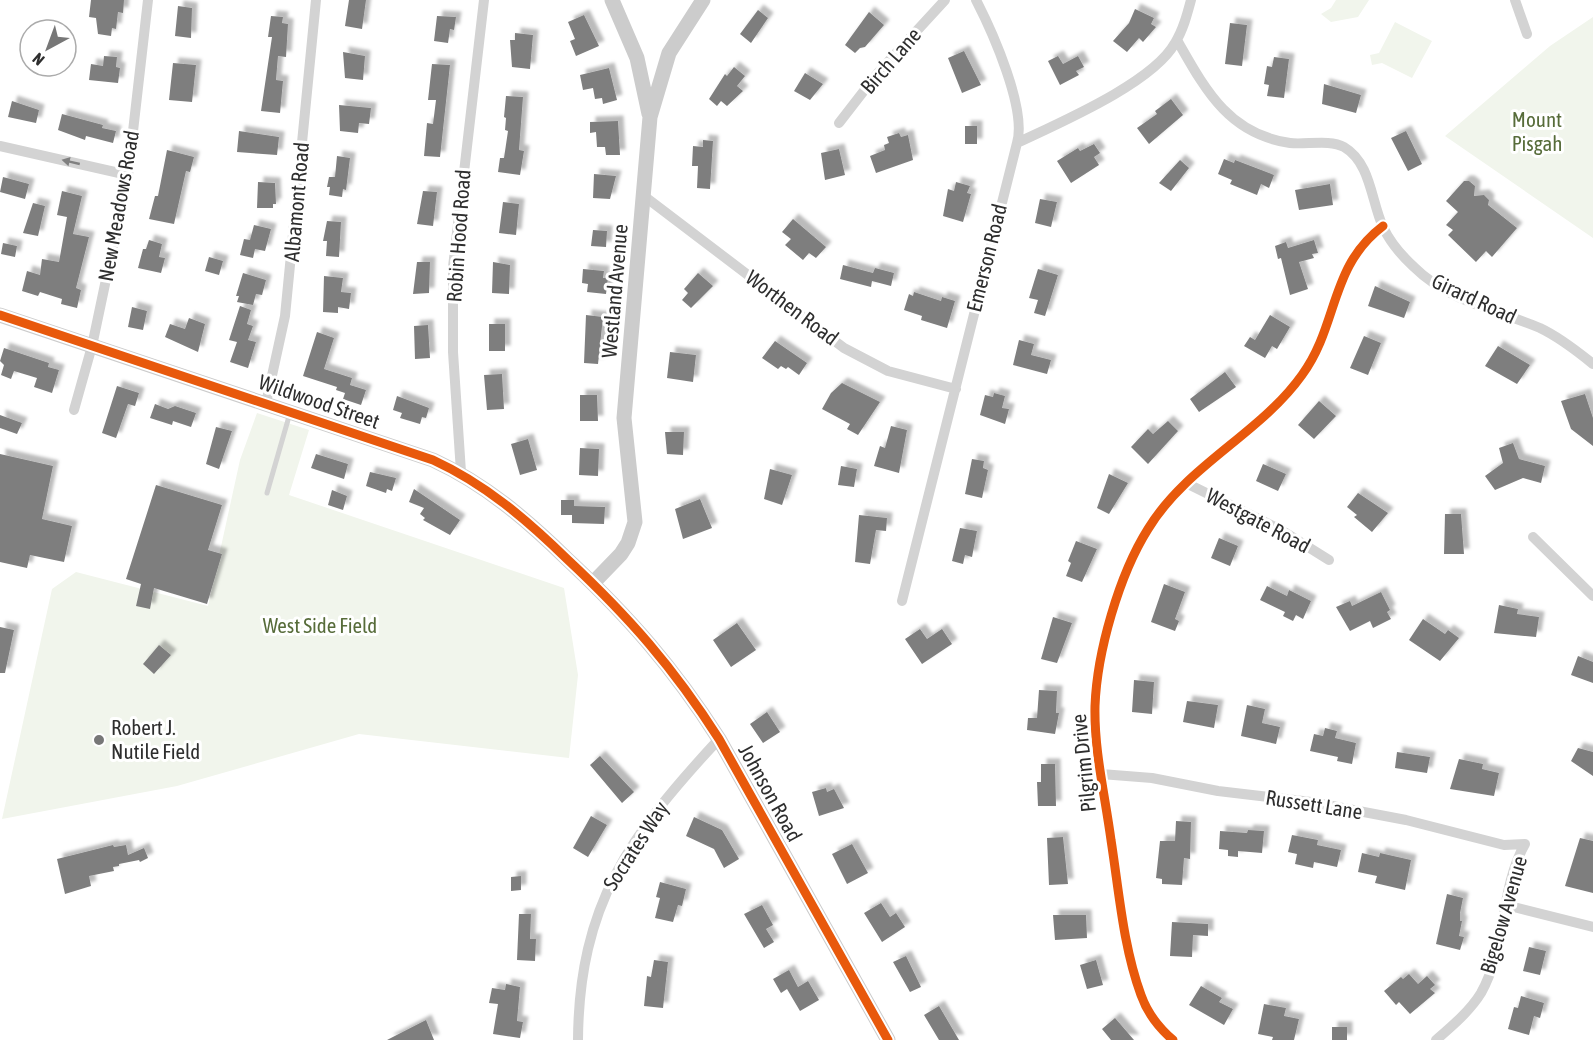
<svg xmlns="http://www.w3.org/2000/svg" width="1593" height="1040" font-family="'Asap Condensed',sans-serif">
	<defs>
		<filter id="shadow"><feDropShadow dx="5.5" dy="-5.5" stdDeviation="1.5" flood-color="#0004"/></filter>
	</defs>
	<rect width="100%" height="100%" fill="#fff"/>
	<path fill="#f1f5ec" d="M1336,0H1369L1358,17L1331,22L1321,14L1331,8Z
		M1593,17V238L1445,136L1550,46Z
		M1395,22L1432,41L1412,78L1382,63L1372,65L1370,55L1379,53Z
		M257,413L309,430L289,495L564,588L578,675L569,758L359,734L177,786L2,819L52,589L76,572L208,606L240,460Z"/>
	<path fill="#7e7e7e" filter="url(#shadow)" d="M91,0H124L123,13L118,12L116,29L112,28L111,36L98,34L96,18L89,17Z
		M349,0H366L362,29L345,26Z
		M178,6L192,8L191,38L175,36Z
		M1135,9L1154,18L1151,24L1156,27L1143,42L1139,38L1127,52L1113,41L1129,23Z
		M758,10L768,18L751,43L740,34Z
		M869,12L884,25L865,47L860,48L855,53L845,45Z
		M584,15L599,46L576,56L570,41L575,39L568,22Z
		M271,16L283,17L282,23L288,24L286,57L278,56L276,80L283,81L280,113L261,111L272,37H268Z
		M437,16L456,17L454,30L450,29L448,43L434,41Z
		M1230,23L1247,25L1242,66L1225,64Z
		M515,33L533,35L530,69L512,67L510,40H515Z
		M964,51L981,85L962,93L948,58Z
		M343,52L365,56L363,80L345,78Z
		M104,56L117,57L116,67L120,68L118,83L89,80L91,64L103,66Z
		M1058,56L1063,64L1078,56L1084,67L1076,71L1079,75L1060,85L1048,61Z
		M1274,57L1289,59L1284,98L1267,96L1269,85L1264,84L1267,66L1272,67Z
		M173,63L196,65L192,102L169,100Z
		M432,64L450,65L440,157L424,156L427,123L433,124L436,100H428Z
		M734,67L745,76L737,86L743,91L727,106L721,101L717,106L709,99L725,74L727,76Z
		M609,68L617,100L603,104L602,98L595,99L593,88L583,90L580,75Z
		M805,73L823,84L810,100L794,91Z
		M1324,84L1361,95L1356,113L1322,104Z
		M506,96L523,97L519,150L524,151L520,175L498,172L500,158H504L508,131L505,130L506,118L504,117Z
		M1171,99L1183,115L1149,144L1137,128L1157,114L1155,111Z
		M12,101L39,110L36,123L8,117Z
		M339,105L371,108L369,124L359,123L358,133L340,131Z
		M62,114L103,125L102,128L116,131L113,143L86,136L85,140L58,130Z
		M618,121L620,155H606L605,147H597L596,132L590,133V122Z
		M965,126H977V144H965Z
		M239,131L279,137L277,155L237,152Z
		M1406,131L1422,164L1408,171L1391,138Z
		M899,133L901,137L908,135L913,160L876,173L870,156L885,150L884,145L889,143L887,137Z
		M703,140L713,141L710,189L697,188L698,166H692L693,146L703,147Z
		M1094,144L1100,153L1094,157L1099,165L1071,183L1057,161L1078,148L1080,151Z
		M839,149L845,175L825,180L821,153Z
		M167,150L194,157L190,172L186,171L174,224L149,219L155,196H158Z
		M337,156L350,158L346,190L343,189L342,197L329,195L330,187H327L329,177H335Z
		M1224,159L1234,163L1235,160L1274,175L1269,188L1261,184L1257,195L1230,184L1232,180L1218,174Z
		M1180,160L1189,168L1171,191L1159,183Z
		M594,174L616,176L610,199L593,198Z
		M3,177L29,184L25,199L0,192Z
		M1464,181H1469L1475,186L1474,196L1484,195L1489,200L1488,205L1517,228L1492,257L1486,251L1476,262L1448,235L1453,230L1446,225L1458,212L1446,201Z
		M258,182L275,183L276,204H273V208H257Z
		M956,182L970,186L967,193L971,194L963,222L943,216L948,189L954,191Z
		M1330,184L1333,205L1299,210L1295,190Z
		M62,191L82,196L73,234L89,237L76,288L81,290L77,308L61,304L62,299L40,292L38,296L22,291L27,271L40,275L42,259L59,262L67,217L57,215Z
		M423,191L437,192L433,226L417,224Z
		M1040,199L1057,202L1051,227L1035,223Z
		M503,202L519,204L516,235L499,233Z
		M33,203L45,206L38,236L23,233Z
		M793,219L826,247L816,258L809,253L803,260L785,245L791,239L782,232Z
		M327,221L341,222L339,257L326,256L327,241H323Z
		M254,225L271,229L265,251L255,249L253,258L240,255L244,239L250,240Z
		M593,230L607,231L606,247L591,246Z
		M149,240L162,244L159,257L165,258L161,273L138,268L143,249H146Z
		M1314,240L1318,253L1312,254L1314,258L1299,262L1308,289L1290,295L1281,258L1278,259L1275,246L1286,242L1288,248Z
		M3,243L17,246L15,257L1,254Z
		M209,257L223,261L219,275L205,271Z
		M417,262H430L429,293L413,294Z
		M493,262L510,265L509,294L492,293Z
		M843,265L873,273L875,268L894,273L891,286L872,281L871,287L840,279Z
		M583,269L604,271L603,278H608L606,294L587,292L588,284L582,283Z
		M1038,269L1058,275L1045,316L1034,313L1038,300L1029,298Z
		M243,273L266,280L262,295L256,294L253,305L237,302L239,296H236Z
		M698,273L713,286L691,308L682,300L688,293L684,289Z
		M324,276L343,278L341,292L351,293L349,309L338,307V313L323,312Z
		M1375,286L1410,302L1404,318L1368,306Z
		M914,292L941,301L942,297L955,301L947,328L921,320L922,316L904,310L909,294L913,296Z
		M240,306L251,310L247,324L253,326L248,340L256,342L248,368L230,362L237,342L229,340Z
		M132,307L147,311L143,330L128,327Z
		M586,315L603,317L598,364L584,363Z
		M1270,315L1290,327L1277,349L1272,346L1265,358L1244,346L1250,337L1255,340Z
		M189,318L205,324L198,352L165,337L170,324L185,329Z
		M489,324H505V351H489Z
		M428,325L430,358L415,359L414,326Z
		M317,332L334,338L324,369L352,378L350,385L366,390L361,405L343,399L345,393L336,390L337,387L303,376Z
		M1364,336L1381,343L1368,375L1350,368Z
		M1019,340L1034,344L1031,355L1051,360L1047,374L1013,365Z
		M775,341L807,363L799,375L788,367L786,369L781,366L778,369L762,358Z
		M1498,346L1530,365L1517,384L1485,366Z
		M4,348L49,363L48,367L59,370L52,393L34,387L37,378L14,371L11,379L1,375L4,365L0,361Z
		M670,352L696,355L693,382L667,378Z
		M1225,372L1236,387L1199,412L1190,399Z
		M502,374L504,409L487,410L484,375Z
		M842,383L880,402L858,435L847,429L850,424L822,409L831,393Z
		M117,386L139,393L135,406L128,404L116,438L102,433Z
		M994,393L1005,396L1002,408L1009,409L1005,424L980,415L985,395L993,397Z
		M1585,394L1593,418V446L1571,429L1561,401Z
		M580,395H597L598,421H580Z
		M397,396L429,408L426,418L422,417L420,424L400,418L402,413L393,410Z
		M1319,401L1336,416L1314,439L1298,425Z
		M155,404L168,409L175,406L196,413L191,427L173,421L172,425L150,418Z
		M0,415L22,423L17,434L0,428Z
		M1168,421L1178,431L1148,464L1131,447L1148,429L1153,434Z
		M891,426L907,430L899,473L874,466L880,446L885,448Z
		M216,427L232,431L219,469L206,464Z
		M665,432H684L683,455L667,454Z
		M528,439L537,470L520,475L511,444Z
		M1513,443L1519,459L1545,466L1541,483L1523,478L1495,490L1485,476L1503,463L1499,448Z
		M580,448L599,449L598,476L579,475Z
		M0,454L53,466L42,519L72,526L64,562L30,555L27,568L0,562Z
		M316,454L348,464L344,479L311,468Z
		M972,459L984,461L983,468L988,470L982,498L965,494Z
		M1263,464L1286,474L1278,491L1256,481Z
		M841,466L857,469L854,487L838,485Z
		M770,469L792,475L782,505L764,499Z
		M370,472L396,478L392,491L387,489L386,493L366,486Z
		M1109,474L1128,483L1109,514L1097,508Z
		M156,485L222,505L208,550L222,554L207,604L154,588L150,609L136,606L141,584L126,579Z
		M414,489L460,520L450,535L423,520L425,518L420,514L424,508L409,502Z
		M332,490L347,496L343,510L328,505Z
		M1358,493L1388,513L1372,532L1354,517L1357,515L1347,507Z
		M700,499L712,528L683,539L675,509Z
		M561,500H574V506L605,507L604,524L572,523V515H561Z
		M1445,514H1461L1464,554H1444Z
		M859,515L887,518L886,531L876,530L870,564L855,562Z
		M960,528L977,531L972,557L965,555L963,564L952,561Z
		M1219,538L1238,546L1230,566L1211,558Z
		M1076,541L1097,549L1082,582L1066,576L1071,563L1068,561Z
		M1164,584L1185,592L1175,619L1179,621L1175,631L1151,622Z
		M1267,586L1287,596L1289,590L1311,601L1303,619L1296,615L1293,621L1283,616L1285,612L1260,600Z
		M1381,592L1390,610L1387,612L1391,619L1373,628L1370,621L1350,631L1336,607L1350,601L1352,606Z
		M1499,605L1518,609L1517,614L1539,617L1536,637L1494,633Z
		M1053,617L1072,623L1057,663L1041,659Z
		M1423,619L1445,634L1448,630L1459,638L1440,661L1409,640Z
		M737,623L756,650L731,667L713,640Z
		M0,627L14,630L5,673H0Z
		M920,629L927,639L942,629L952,644L922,664L905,639Z
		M159,645L171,655L154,674L143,664Z
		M1578,656L1593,662V683L1571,675Z
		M1134,680L1154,682L1152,714L1132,712Z
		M1039,690L1057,691L1056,713H1059L1055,734L1027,730L1028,718H1037Z
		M1187,701L1218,705L1214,728L1183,722Z
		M1247,705L1265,709L1262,723L1280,727L1276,744L1241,736Z
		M767,712L780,732L763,743L750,724Z
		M1325,728L1337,731L1335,738L1356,743L1352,764L1337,761L1338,757L1310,751L1314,734L1323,736Z
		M1578,748L1593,752V776L1571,761Z
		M1397,752L1430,757L1427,773L1395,768Z
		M600,756L634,792L622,803L590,765Z
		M1459,759L1483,764L1482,769L1499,773L1494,796L1450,789Z
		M1041,764H1055L1056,806H1038L1037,782H1041Z
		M826,788L827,792L834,789L844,808L819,816L812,792Z
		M591,816L607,825L588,857L573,848Z
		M694,817L722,830L739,859L724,868L714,849L686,836Z
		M1176,821L1191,822L1190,859L1184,858L1182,885L1162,884V879L1156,878L1160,841H1175Z
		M1248,830L1264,831L1262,853L1238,851V857L1228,856V850L1219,849L1220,831L1247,833Z
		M1292,835L1318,840L1317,845L1341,850L1337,867L1314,862L1313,868L1295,864L1297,854L1288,852Z
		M1063,837L1068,884L1049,885L1047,838Z
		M1580,838L1593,841V893L1565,886Z
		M852,844L868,873L847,884L832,854Z
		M113,845L114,847L126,845L128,855L144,848L148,858L140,862L139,860L119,864V866L113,867L114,871L89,876L91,886L65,894L57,859Z
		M1362,853L1379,857L1380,853L1411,860L1405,890L1375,883L1377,876L1358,872Z
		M521,876V890L511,891V877Z
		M660,882L686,889L682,906L678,905L673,922L655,918L660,898L656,897Z
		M1447,894L1463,898L1460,913V921H1462L1459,936L1464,937L1460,950L1436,944Z
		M881,903L890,917L896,913L905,927L882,942L864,913Z
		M762,905L773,925L766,929L774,942L764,948L744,914Z
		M519,914H531L530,939H536L535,961L517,960Z
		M1053,915H1086L1087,938L1055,940Z
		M1172,922L1208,924V936L1193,935L1192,957L1170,956Z
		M1529,947L1546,951L1540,975L1523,971Z
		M906,956L921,987L910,992L893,962Z
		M654,960L668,962L663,1008L644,1006L647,976L651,977Z
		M1096,960L1103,985L1087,989L1080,965Z
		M789,970L798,987L808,981L819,1000L800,1011L787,989L781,993L773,979Z
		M1409,974L1418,984L1427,976L1435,985L1430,989L1435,993L1410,1014L1399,1002L1396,1005L1384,991L1401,977L1403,979Z
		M506,984L520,987L517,1021L523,1022L520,1038L493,1034L498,1004L489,1003L492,988L505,990Z
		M1201,986L1222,998L1219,1002L1233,1009L1224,1025L1189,1005Z
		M1521,996L1544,1003L1540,1018L1534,1016L1529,1035L1508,1029L1514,1007L1518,1008Z
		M1264,1004L1286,1008L1284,1016L1299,1019L1294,1040H1272L1273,1037L1258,1034Z
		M939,1006L959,1040H939L924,1015Z
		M1115,1018L1134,1040H1111L1102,1029Z
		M426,1020L434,1040H387Z
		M1332,1027H1347V1040H1332Z"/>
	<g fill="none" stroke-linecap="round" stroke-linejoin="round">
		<path stroke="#d3d3d3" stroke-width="5" d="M267,493L290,413"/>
		<path stroke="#d3d3d3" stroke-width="10" d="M976,0C992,31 1027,109 1017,143
			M1515,0L1527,34
			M1177,40C1205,89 1228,134 1290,143C1305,145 1330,139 1344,147C1371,163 1371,201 1383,227C1390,242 1402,256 1414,267C1448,301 1497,310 1540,328C1559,337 1577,351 1593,364
			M839,123L877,74L945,0
			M0,146L128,175
			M644,196L844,348L888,371L956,389
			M266,403L285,316L316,0
			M74,410L92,346L128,175L148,0
			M461,472L453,352V267L484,0
			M1186,483L1281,530L1329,560
			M1533,537L1593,596
			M902,601L1017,143C1059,123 1153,83 1175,43C1183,30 1187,15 1191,0
			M1101,774L1152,778L1218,791L1311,802L1406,820L1504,845L1525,844
			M1506,905L1593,927
			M578,1040C579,904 630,835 719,739
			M1173,1040C1159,1028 1147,1012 1141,995C1123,946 1119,891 1111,840C1105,795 1094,751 1095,706C1097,652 1119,575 1148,529C1187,465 1260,434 1302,375C1339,324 1329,267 1383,226
			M1436,1040C1451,1027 1470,1011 1481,993C1507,947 1499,890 1525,844"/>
		<path stroke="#ccc" stroke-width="15" d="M612,0L637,58L649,114
			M0,315L433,460C485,484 526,519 567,559C629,617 673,667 719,739L888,1040
			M593,583L621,554L628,543L635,522L624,418L650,117L669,53L703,0"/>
		<defs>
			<path id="cycleway" d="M0,315L433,460C485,484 526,519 567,559C629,617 673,667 719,739L888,1040
				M1173,1040C1159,1028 1147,1012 1141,995C1123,946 1119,891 1111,840C1105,795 1094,751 1095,706C1097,652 1119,575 1148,529C1187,465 1260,434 1302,375C1339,324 1329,267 1383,226"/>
		</defs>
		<use href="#cycleway" stroke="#fff" stroke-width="13"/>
		<use href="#cycleway" stroke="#e8590c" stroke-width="9"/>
	</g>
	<defs><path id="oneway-solid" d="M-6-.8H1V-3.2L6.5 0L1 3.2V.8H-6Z" transform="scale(1.5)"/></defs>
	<use fill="#808080" href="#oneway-solid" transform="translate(71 162) rotate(-167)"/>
	<circle fill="#777" stroke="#fff" stroke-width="2" cx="99" cy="740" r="6"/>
	<g text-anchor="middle" stroke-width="6" stroke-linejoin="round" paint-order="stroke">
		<g font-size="21" fill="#2e2e2e" stroke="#fff">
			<text transform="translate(891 61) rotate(-49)" y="7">Birch Lane</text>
			<text transform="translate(297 202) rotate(-85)" y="7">Albamont Road</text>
			<text transform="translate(119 206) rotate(-80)" y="7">New Meadows Road</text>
			<text transform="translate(459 236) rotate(-86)" y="7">Robin Hood Road</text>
			<text transform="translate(987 258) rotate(-76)" y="7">Emerson Road</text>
			<text transform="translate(615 291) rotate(-85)" y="7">Westland Avenue</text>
			<text transform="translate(1474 299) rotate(25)" y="7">Girard Road</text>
			<text transform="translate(792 308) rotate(37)" y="7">Worthen Road</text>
			<text transform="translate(319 402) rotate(19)" y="7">Wildwood Street</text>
			<text transform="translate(1258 521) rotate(28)" y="7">Westgate Road</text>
			<text transform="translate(1084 763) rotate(-96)" y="7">Pilgrim Drive</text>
			<text transform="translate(770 793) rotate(61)" y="7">Johnson Road</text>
			<text transform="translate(1314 805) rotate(9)" y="7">Russett Lane</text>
			<text transform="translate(636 846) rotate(-57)" y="7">Socrates Way</text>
			<text transform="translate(1504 915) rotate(-74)" y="7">Bigelow Avenue</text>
		</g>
		<g font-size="21" fill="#576c3a" stroke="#fff">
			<text x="1537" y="127">Mount<tspan x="1537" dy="24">Pisgah</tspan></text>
			<text x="320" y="633">West Side Field</text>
		</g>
		<g font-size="21" fill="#2e2e2e" stroke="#fff" text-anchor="start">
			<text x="111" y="735">Robert J.<tspan x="111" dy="24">Nutile Field</tspan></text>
		</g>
	</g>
	<g transform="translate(48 48) rotate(221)"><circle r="28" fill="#ffffff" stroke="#ababab" stroke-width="1.5"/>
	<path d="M0-4.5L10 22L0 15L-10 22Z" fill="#777777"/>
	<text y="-9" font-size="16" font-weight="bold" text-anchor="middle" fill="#2e2e2e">N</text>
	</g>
</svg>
